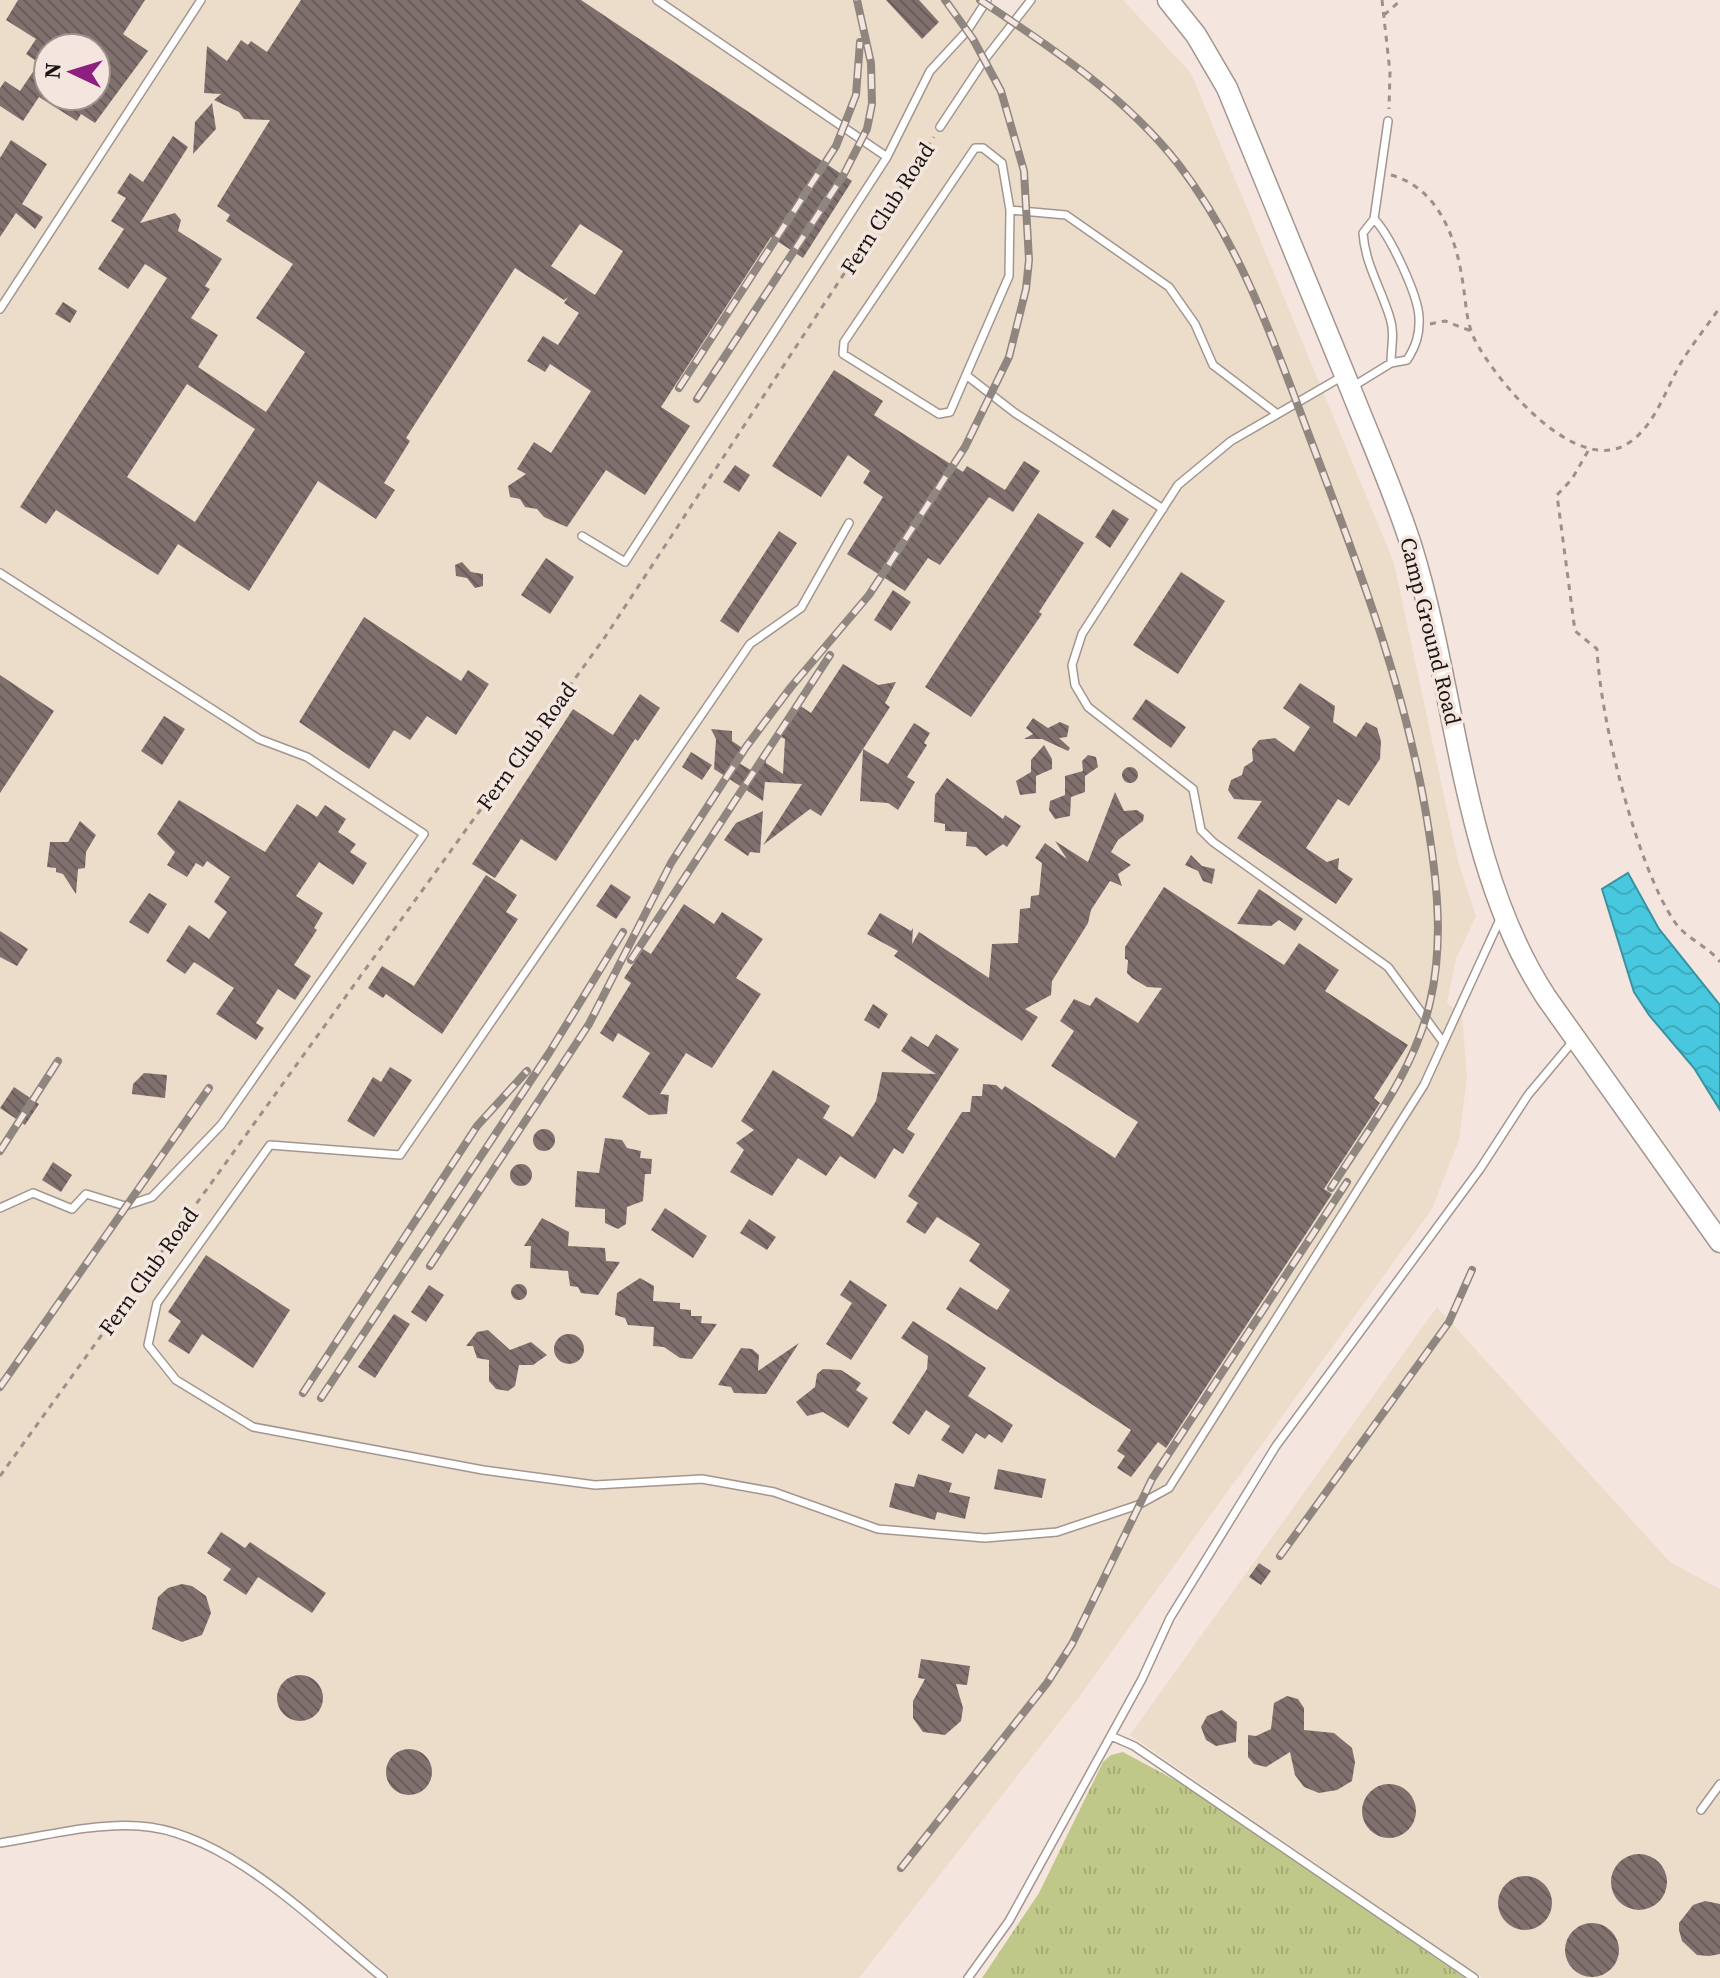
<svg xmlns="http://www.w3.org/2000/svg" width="1720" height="1978" font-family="'Source Serif 4',serif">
	<defs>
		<pattern id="grass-tufts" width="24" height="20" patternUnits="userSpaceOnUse" patternTransform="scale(2)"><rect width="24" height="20" fill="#bfc888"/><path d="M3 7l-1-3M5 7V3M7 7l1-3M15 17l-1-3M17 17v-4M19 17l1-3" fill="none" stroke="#a4ab74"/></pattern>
		<pattern id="water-waves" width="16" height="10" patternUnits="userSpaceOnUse" patternTransform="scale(2)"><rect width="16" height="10" fill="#48c8de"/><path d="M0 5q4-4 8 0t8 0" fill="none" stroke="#3eabbd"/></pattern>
		<pattern id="building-back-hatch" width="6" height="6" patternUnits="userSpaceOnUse" patternTransform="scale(2)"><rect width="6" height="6" fill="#80716f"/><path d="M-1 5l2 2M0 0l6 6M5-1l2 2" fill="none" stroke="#685c5a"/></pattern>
	</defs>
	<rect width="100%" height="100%" fill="#f4e6de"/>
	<path fill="#ebddca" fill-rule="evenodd" d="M0,0H982L1015,22L1031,0H1123L1191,73L1394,563L1458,861L1476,916L1456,959L1447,1003L1462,1014L1467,1078L1459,1140L1432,1209L1079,1697L859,1978H383L228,1857L169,1833L110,1826L0,1843ZM48,48H96V96H48Z
		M1437,1307L1670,1562L1720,1589V1978H1482L1130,1735Z"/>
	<path fill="url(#grass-tufts)" d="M1123,1752L1186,1786L1465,1978H982L1039,1893L1103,1762L1111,1755Z"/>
	<path fill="url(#water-waves)" stroke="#3a92a1" stroke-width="2" d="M1628,873L1659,929L1720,1005V1110L1694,1068L1649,1015L1634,992L1602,889Z"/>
	<path fill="url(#building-back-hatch)" fill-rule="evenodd" d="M18,0H145L123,34L148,51L95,123L81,114L77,121L39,97L23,121L0,106V88L5,81L20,91L39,63L26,54L36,39L6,20ZM48,48H96V96H48Z
		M301,0H581L852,181L803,258L771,237L661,407L690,426L645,495L606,470L567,527L544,517L537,509L525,507L520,499L510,497L508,486L526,474L517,469L534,442L551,453L591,391L550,364L545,372L527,361L543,336L558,345L579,313L564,303L568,297L564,300L515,268L406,438L410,441L384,483L395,490L376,519L318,481L249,591L178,544L158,575L56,510L46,524L20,507L167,278L145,264L128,289L98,269L124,229L111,221L126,198L117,193L130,173L143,182L173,136L188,147L140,223L175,213L181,220L178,231L222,259L205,286L210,289L191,318L218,335L198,367L266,412L305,352L256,318L293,264L226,221L230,215L217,206L270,120L244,119L239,112L214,100L221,94L204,93L207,46L227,61L241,40L248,45L251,41L267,52ZM580,224L623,251L595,295L551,266ZM187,384L255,429L195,522L127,477Z
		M886,0H919L939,22L922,39Z
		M212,103L216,129L193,154L195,122Z
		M11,140L47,164L22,204L43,217L35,229L16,213L0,237V158Z
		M63,302L77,311L70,323L55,314Z
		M834,370L883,401L874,415L963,472L967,466L1005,490L1024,461L1040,471L1013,512L989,497L940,565L928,558L905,591L847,554L883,497L863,483L870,471L848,455L821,497L772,466Z
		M735,465L750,475L739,492L723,482Z
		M1113,509L1129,519L1110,548L1095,537Z
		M1038,513L1084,543L1039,612L1042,614L971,717L925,687Z
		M779,531L797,543L738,633L720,621Z
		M546,558L574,577L550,614L521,595Z
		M462,562L471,572L483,574V586L475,588L467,578L456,576L455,565Z
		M1181,572L1225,601L1178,674L1133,645Z
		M893,590L911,602L891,631L874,620Z
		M364,617L461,681L468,670L489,684L456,735L427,716L410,740L394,730L369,769L299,722Z
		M843,664L878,685L896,682L885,703L890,707L863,749L888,764L914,723L930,733L924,743L927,745L907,777L915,782L898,810L888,803L860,801L863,749L821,816L810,809L763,845L802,784L765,782L763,801L714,769L716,739L711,729L732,731V741L744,749L737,762L756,773L766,756V763L783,774L785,739L781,737L792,716L799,705L811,713Z
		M0,675L54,711L0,793Z
		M1300,683L1335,706L1333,722L1356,737L1366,722L1377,728L1381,741L1380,759L1349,806L1338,799L1306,848L1327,862L1339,858L1338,869L1353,879L1336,904L1237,838L1262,801L1234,799L1228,790L1231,780L1242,775L1244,767L1253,761L1252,749L1259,740L1275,738L1294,752L1310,727L1283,708Z
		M640,694L660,708L638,741L635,739L556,861L521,839L495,878L472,864L573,709L613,735Z
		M1146,699L1186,727L1171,748L1132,719Z
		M164,716L185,729L162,765L141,751Z
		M1033,718L1048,728L1060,722L1069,726L1067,737L1059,738L1070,748L1068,751L1042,739H1024L1033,734L1026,728Z
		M1044,745L1052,759V769L1036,776V793L1020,795L1016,781L1031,772V760Z
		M691,752L712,765L702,780L682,767Z
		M1088,755L1096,757L1098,767L1085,776V792L1071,797L1070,816L1055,819L1049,810L1050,801L1065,795V776L1083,771L1082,761Z
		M1122 775a8 8 0 1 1 16 0a8 8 0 1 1-16 0Z
		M947,778L1003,819L1005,815L1021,826L1007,847L1003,844L986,856L976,847L966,846L967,832L945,831V824L934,822L935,795Z
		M1115,792L1124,811L1137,810L1144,815L1143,821L1118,840L1111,852L1131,865L1118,874L1122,886L1110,881L1091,910L1088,923L1052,981L1051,995L1025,1009L1038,1017L1022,1041L894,956L898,951L867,934L880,913L911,931L913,928L912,944L919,932L989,978L992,944L1018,943L1020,909L1030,908L1031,896L1039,895L1042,863L1035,858L1045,843L1067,859L1055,841L1088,862Z
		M179,800L265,852L297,804L317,817L325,805L346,819L338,832L356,844L350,852L367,863L353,885L319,862L296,896L323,913L314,928L317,930L294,965L311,976L295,1000L278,989L256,1023L264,1028L256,1040L216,1014L234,988L194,962L185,974L166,961L189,925L209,939L227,912L214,902L230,877L207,861L203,867L196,863L187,877L167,865L175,852L157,834Z
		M763,811L760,853L750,852L748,856L724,840L736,823Z
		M80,821L96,835L86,852L85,868L78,869L76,894L63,874L56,872V868L47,867L50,842H68Z
		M1191,855L1202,866L1215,869L1212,884L1203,881L1198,871L1185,865Z
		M486,875L517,895L506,912L518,919L442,1034L386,994L383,998L368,988L382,966L414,986Z
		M611,884L631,897L616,919L596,906Z
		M1164,887L1284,965L1299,943L1315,954L1339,970L1325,991L1408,1045L1374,1098L1380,1103L1324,1189L1332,1194L1166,1448L1158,1442L1131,1477L1117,1468L1125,1456L1117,1451L1131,1430L946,1309L960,1287L997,1310L1010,1290L969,1261L980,1244L937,1217L925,1234L906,1222L918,1203L908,1196L962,1112H970L972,1096H982L983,1084L996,1085L1002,1090L1005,1086L1115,1158L1138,1122L1051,1066L1074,1031L1060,1021L1074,999L1090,1006L1096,997L1138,1023L1162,988L1147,987L1132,978L1127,973L1128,960L1125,959V947Z
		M1259,889L1303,919L1295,931L1279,920L1271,926L1237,924Z
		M149,893L167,904L148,934L129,922Z
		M684,904L714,924L722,912L763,939L736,978L761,994L712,1068L686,1053L660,1094L669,1095L667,1114L649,1115L622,1097L650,1053L618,1033L613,1042L600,1033L631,983L624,978L643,949L651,954Z
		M0,931L28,949L17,966L0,957Z
		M873,1004L888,1014L879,1029L864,1020Z
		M936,1034L959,1049L907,1129L915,1134L903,1154L894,1148L875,1179L840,1156L826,1176L798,1158L772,1196L730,1172L744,1150L736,1143L754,1130L741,1121L773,1070L830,1106L823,1118L853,1137L876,1101L882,1072L936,1074L901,1051L911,1036L928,1047Z
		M390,1067L412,1080L374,1137L347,1121L373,1077L381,1082Z
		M144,1073L167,1075L165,1098L132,1094L133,1084Z
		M14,1087L39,1104L25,1125L0,1108Z
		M533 1140a11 11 0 1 1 22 0a11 11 0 1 1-22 0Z
		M605,1138L622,1140L627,1148L641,1151L640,1158L652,1159L651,1174H645L643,1201L627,1207L626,1224L618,1229L605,1223V1209L575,1207L577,1171L599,1173Z
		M53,1162L72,1175L61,1192L42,1180Z
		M510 1175a11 11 0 1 1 22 0a11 11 0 1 1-22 0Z
		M665,1208L707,1236L693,1258L651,1230Z
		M542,1218L569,1232L568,1246L605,1248L606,1261L620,1262L598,1295L581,1293L578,1287L570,1286L568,1271L530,1268L531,1246H524Z
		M749,1219L776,1237L767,1250L740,1233Z
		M206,1255L290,1310L253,1368L202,1334L189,1354L168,1341L181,1321L168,1312Z
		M640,1278L654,1286L653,1301L680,1303V1309L691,1310V1316H702L701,1323L717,1324L692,1359L680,1358L664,1347L653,1346L654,1327L628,1325L625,1318L615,1315L617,1293Z
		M850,1280L887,1305L851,1360L826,1344L852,1303L840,1295Z
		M511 1292a8 8 0 1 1 16 0a8 8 0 1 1-16 0Z
		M429,1285L444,1295L426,1322L411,1312Z
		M394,1314L410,1324L375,1378L358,1367Z
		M913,1321L986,1368L968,1396L1013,1425L1002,1443L989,1434L985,1439L976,1433L963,1454L941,1440L950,1426L926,1410L909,1435L892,1423L927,1369L928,1356L901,1338Z
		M488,1330L510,1350L531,1342L547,1355L533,1365H519L515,1386L508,1391L496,1389L489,1381V1360L477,1358L473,1346H466L477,1332Z
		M554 1349a15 15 0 1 1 30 0a15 15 0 1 1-30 0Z
		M799,1343L766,1394L734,1393L731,1387L718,1385L741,1348L752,1349L759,1355L758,1371Z
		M823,1369L841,1370L861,1383L856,1390L868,1398L848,1428L823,1412L807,1416L796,1402L815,1387L817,1374Z
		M998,1469L1046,1479L1042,1498L994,1489Z
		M918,1474L952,1483L949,1492L970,1497L965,1519L937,1512L935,1520L889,1507L895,1483L914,1487Z
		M221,1532L245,1548L250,1542L326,1593L312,1613L258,1577L246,1595L223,1580L231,1569L207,1553Z
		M1259,1563L1271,1571L1261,1585L1249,1577Z
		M182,1584L192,1586L206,1596L211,1613L202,1635L182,1642L152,1629L158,1597L168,1588Z
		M921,1659L970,1666L967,1685L956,1684L963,1708L961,1721L945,1735L923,1732L913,1718V1701L925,1679L918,1678Z
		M277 1698a23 23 0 1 1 46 0a23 23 0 1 1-46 0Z
		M1287,1696L1298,1699L1304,1708V1730L1334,1733L1352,1748L1355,1762L1352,1781L1337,1790L1319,1793L1304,1787L1295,1775L1290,1752L1266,1767L1254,1764L1248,1757V1735L1256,1736L1271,1729L1274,1703Z
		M1222,1710L1237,1722L1236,1742L1216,1746L1206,1740L1201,1727L1207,1716Z
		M386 1772a23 23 0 1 1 46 0a23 23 0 1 1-46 0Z
		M1362 1811a27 27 0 1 1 54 0a27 27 0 1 1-54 0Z
		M1611 1882a28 28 0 1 1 56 0a28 28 0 1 1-56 0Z
		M1498 1903a27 27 0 1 1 54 0a27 27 0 1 1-54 0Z
		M1705,1901L1720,1904V1954L1709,1956L1697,1955L1682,1941L1679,1930V1923L1693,1905Z
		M1565 1950a27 27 0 1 1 54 0a27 27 0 1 1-54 0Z"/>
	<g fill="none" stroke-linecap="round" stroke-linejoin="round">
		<defs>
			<path id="lane" d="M1388,121L1374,219L1363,233C1365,264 1381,288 1390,318C1395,333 1391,347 1391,363
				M940,127L985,59L1031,0
				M887,157L930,71L967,31L987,0
				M0,309L201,0
				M966,375L1009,276L1010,210
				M1343,376L1231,441L1178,485L1082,634L1072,665L1075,685L1088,707L1193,789L1201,830L1213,842L1388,967L1443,1042
				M1352,387L1391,363L1407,360C1416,346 1420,334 1419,317C1418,295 1390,235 1374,219
				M1163,509L1015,413L966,375L950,412L939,414L843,354L844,342L975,148H983L1002,163L1010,210L1066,215L1169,287L1195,324L1213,365L1276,413
				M849,523L801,608L750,644L400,1155L270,1145L157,1303L148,1345L176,1380L253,1427L483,1470L595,1485L702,1479L774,1492L878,1529L985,1538L1057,1532L1138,1505L1169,1488L1424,1085L1501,917
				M582,536L625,562L887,157L657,0
				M0,573L259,739L307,757L424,834L221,1125L152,1197L125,1206L86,1194L72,1209L33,1193L0,1208
				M1111,1736L1134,1746L1474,1978
				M1701,1810L1720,1784
				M0,1843C45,1836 93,1823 139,1826C227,1831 317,1925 383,1978
				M968,1978L1009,1921L1142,1679L1170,1618L1276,1446L1480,1169L1528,1095L1574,1040"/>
			<path id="secondary" d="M1168,0L1196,35L1227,88C1268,189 1310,289 1351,390C1372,443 1395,494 1412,548C1457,694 1462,869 1546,997L1720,1242"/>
		</defs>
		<use href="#lane" stroke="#a3968f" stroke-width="10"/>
		<use href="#secondary" stroke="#a3968f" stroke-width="23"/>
		<path stroke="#9b918b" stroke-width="3" stroke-dasharray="6 6" stroke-linecap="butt" d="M1382,0L1390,72L1389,109
			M1384,15L1401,0
			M1391,175C1439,188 1457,240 1463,284C1466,302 1466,321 1474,338C1494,379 1577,480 1630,442C1656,424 1666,388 1682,361C1693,343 1708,325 1720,307
			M1430,324L1445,321L1471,331
			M1588,451L1572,479L1557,495L1575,631L1597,649C1600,718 1636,864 1674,921C1686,939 1707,945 1720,962
			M0,1476L605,637L934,137"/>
		<use href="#lane" stroke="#fff" stroke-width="7"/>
		<use href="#secondary" stroke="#fff" stroke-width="20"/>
		<defs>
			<path id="rail" d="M980,0C1052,48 1125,96 1179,165C1245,251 1278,354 1316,454C1363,578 1409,700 1429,832C1438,888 1443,947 1430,1002C1415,1070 1368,1130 1331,1188
				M679,388L836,146L856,95L860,42
				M697,399L843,176L867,129L872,104L871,63L857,0
				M631,960L830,655
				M0,1151L58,1061
				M430,1266L589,1024L671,863L746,747L791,687L869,595L965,447L1009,357L1026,289L1029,260L1024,171L1001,91L973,39L945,0
				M0,1387L209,1088
				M303,1393L477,1126L527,1071
				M321,1398L549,1053L623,932
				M1280,1556L1449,1322L1472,1270
				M901,1868L1047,1683L1072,1644L1152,1479L1347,1182"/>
		</defs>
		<use href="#rail" stroke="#908680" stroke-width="8"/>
		<use href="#rail" stroke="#f4e6de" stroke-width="5" stroke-dasharray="15" stroke-linecap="butt"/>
	</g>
	<g text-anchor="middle" stroke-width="7" stroke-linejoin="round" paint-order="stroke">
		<g font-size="22" fill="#1a1512" stroke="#f4e6de">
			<text transform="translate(887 208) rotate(-57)" y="8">Fern Club Road</text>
			<text transform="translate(1431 631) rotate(76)" y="8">Camp Ground Road</text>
			<text transform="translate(526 746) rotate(-54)" y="8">Fern Club Road</text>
			<text transform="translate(148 1271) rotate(-54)" y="8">Fern Club Road</text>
		</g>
	</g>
	<g transform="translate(72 72) rotate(274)"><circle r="38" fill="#f4e6de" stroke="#9d928c" stroke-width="2"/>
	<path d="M0-6L14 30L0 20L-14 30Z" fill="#8e1e80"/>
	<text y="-12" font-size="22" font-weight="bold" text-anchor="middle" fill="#1a1512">N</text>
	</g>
</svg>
